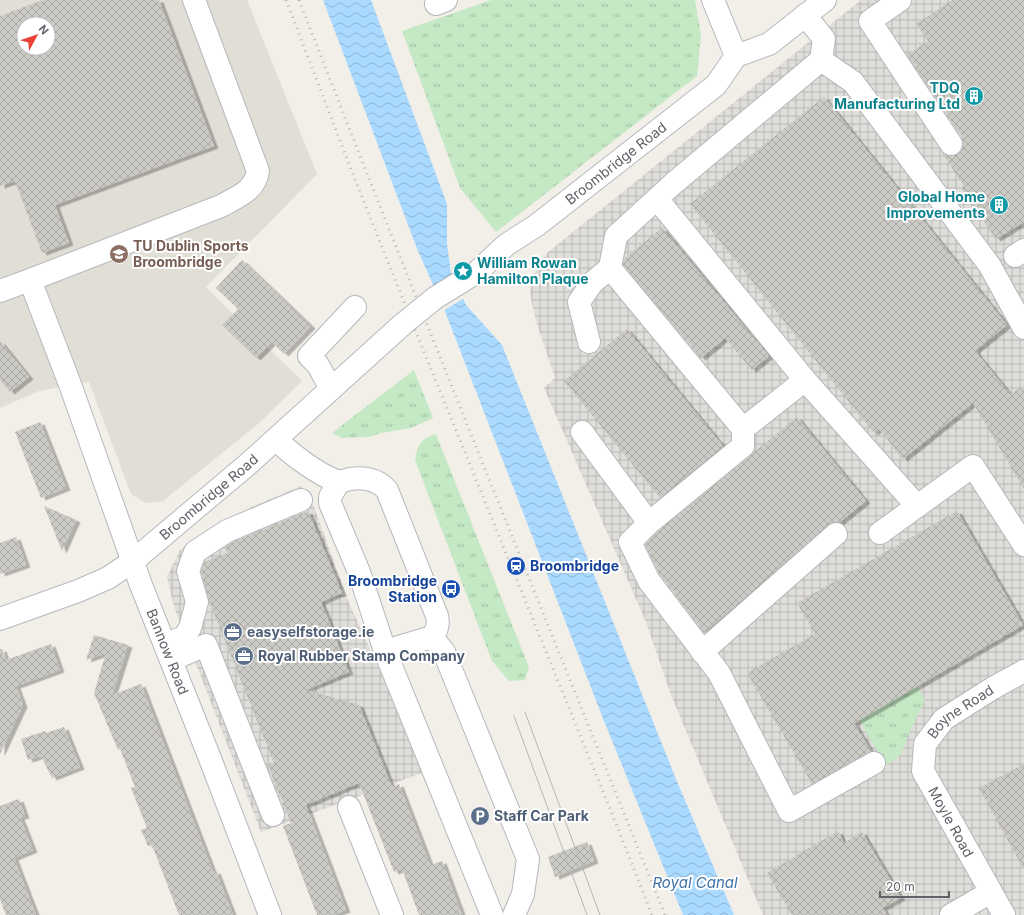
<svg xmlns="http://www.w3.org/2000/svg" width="1024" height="915" font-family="Inter,sans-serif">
	<defs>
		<pattern id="industrial-grid" width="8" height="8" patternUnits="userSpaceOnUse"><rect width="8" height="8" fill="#e0deda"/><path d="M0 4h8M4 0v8" fill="none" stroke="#b9b8b5"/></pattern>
		<pattern id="grass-tufts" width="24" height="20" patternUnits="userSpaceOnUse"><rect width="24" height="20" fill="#c5e8c5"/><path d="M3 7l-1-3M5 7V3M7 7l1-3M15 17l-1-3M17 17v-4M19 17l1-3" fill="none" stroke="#a3c0a4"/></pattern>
		<pattern id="water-waves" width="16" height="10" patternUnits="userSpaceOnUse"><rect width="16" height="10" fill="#aadaff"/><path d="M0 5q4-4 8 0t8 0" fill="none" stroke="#8eb4d2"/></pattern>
		<pattern id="building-cross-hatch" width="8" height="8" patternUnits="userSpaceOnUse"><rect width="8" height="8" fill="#cccac5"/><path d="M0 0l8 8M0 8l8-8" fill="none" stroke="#a9a8a4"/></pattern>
		<filter id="shadow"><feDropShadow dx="4.5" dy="2.5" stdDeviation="0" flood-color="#0004"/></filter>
	</defs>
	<rect width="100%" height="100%" fill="#f1efe8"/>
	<path fill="url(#industrial-grid)" d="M861,0H1024V915H763L671,695L646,622L544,388L555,378L536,321L530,294L532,278L539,264L547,253Z
		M301,486L314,507L349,603L382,675L422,773L261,832L174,607L167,577L180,550L216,526L254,506Z"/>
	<path fill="#e1ded6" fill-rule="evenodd" d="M0,0H247L317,174L206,287L302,381L258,424L163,501L146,503L131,494L89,382L39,391L0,408ZM24,24H48V48H24Z"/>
	<path fill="url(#grass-tufts)" d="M491,0H695L701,35L697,76L496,232L460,188L402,31Z
		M414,370L433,418L411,428L381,433L368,437L342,438L332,433Z
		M436,434L529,667L525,680L509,681L492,661L415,460C418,445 420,439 436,434Z
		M917,686L925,700L910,731L901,755L886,765L858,718Z"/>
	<path fill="url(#water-waves)" d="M323,0H371L447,204V244L451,273L466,305L502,345L676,779L734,915H683L604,721L444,309L418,251Z"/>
	<path fill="#f1efe8" d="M455,275L466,297L443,311L432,288Z"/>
	<path fill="url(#building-cross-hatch)" fill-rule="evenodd" filter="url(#shadow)" d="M43,0H159L214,146L55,205L69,243L42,253L15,181L0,186V16ZM24,24H48V48H24Z
		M953,0H1024V222L996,239L961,188L964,186L942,153L951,156L958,154L962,150L963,144L962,137L907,55L928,41L916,24Z
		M824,97L1007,325L975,351L1010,394L1024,386V489L973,403L903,459L879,429L874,433L690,204Z
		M662,228L769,356L752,370L725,338L701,358L623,265L624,259Z
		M242,260L311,326L284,354L272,342L256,358L222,325L238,309L216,288Z
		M627,329L723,446L660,498L564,381Z
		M0,341L29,377L10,392L0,380Z
		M797,417L866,501L840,522H833L828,525L704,633L660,574L645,545L657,532Z
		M40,422L66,488L41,498L15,432Z
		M44,506L76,520L62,551Z
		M308,511L342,593L321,602L349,672L306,690L359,705L392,787L399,784L430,865L442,861L462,915H419L402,869L394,872L359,783L306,805L346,910L333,915H317L283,826L291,823L268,766L274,763L209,601L201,571L205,562L227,553L225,547L233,542Z
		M957,511L1023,625L854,723L871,751L812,784L747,673L815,634L797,603Z
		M16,537L26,565L0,574V543Z
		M94,635L128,645L112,695L141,684L213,872L216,871L233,915H179L152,845L148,846L141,830L147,828L131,788L135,787L120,749L118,750L94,693L106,653L86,660Z
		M51,644L60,670L16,686L23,705L0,754V649H2L6,660Z
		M64,727L80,767L52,778L41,756L28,760L21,739L45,731L46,733Z
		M1024,764V870L979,788Z
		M19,799L25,816L20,817L33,850L14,858L36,915H6L0,899V806Z
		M838,831L844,843L862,832L901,898L883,908L887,915H792L767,873Z
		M587,842L594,861L555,877L548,857Z"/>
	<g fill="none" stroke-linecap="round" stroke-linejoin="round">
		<defs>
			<g id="minor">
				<path id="s1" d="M194,0L258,171C255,191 237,197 221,206L30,280L71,387L141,585L209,756L270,915"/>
				<path d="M713,0L736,56"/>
				<path d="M900,0L870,21L951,144"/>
				<path d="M436,4L446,0"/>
				<path d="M805,15L824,39L821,60L674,183L616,236L610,268L743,429L805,380"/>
				<path d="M821,60L853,82L990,266L1024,328"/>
				<path d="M657,199L805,380L917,506"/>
				<path d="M1015,256L1024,250"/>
				<path d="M0,291L30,280"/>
				<path id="s2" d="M435,298L477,272L506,245L537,225L716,85L736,56L769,44L825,0"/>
				<path d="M589,342L579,302L592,283L610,268"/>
				<path d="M331,389L318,365L309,356L355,307"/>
				<path d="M743,429V446L649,523L630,542L649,581L719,673L789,811L874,763"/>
				<path d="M582,432L649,523"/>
				<path d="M276,439C288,452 321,477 338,481C342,482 346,480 350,479C364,477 377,479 387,490L437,616C439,625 437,630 432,637L385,651L359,572L330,503V497L339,482"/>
				<path d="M880,533L973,466L1024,545"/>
				<path id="s3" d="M0,619L78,591L108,578L133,561L247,465L403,324"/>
				<path d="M432,637L444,652L528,859L523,894L514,915"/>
				<path d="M165,645L184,637L190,628L197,602L188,571L195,552L227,531L301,500"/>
				<path d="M385,651L492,915"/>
				<path d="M702,652L836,534"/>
				<path d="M171,660L206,645L273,815"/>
				<path d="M349,807L392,915"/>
				<path d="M951,915L991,892"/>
				<path id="s4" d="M1004,915L923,771L925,744L944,719L993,688L1024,671"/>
			</g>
		</defs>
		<use href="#minor" stroke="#b5b8bc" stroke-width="24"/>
		<use href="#minor" stroke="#fff" stroke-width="22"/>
		<path stroke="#b6b7b8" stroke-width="1" d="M525,712L600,915
			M514,716L587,915"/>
		<path stroke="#b6b7b8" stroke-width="3" stroke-dasharray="1 5" stroke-linecap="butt" d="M286,0L354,177L418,337L617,826L652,915
			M299,0C418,306 542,610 665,915"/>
		<defs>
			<path id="minor-bridge" d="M403,324L435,298"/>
		</defs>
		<use href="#minor-bridge" stroke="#b5b8bc" stroke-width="24" stroke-linecap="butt"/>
		<use href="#minor-bridge" stroke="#fff" stroke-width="22"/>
	</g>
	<defs>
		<symbol id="building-disc" viewBox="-11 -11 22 22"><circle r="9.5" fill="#0f9aa8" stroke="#fff"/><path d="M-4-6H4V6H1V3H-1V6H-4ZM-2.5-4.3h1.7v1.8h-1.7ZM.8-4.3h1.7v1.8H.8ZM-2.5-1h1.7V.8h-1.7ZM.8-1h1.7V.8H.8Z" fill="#fff"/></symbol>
		<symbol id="university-disc" viewBox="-11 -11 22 22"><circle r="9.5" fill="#8d6e63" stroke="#fff"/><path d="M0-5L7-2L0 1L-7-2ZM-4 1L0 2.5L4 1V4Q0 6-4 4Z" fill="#fff"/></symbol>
		<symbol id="sight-disc" viewBox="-11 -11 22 22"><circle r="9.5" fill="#0f9aa8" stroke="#fff"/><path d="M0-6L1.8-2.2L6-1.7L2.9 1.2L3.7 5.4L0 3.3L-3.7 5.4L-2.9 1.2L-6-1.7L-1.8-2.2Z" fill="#fff"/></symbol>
		<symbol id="station-disc" viewBox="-11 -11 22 22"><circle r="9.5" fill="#1a4fb4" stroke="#fff"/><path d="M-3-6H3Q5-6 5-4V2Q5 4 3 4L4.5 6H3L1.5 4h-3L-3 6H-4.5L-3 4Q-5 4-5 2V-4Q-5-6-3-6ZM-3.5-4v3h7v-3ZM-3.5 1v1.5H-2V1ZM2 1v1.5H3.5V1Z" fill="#fff"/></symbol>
		<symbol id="bus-disc" viewBox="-11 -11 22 22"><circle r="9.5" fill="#1a4fb4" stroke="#fff"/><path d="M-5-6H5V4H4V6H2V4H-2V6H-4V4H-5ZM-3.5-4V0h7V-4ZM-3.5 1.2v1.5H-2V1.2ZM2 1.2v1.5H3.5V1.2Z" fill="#fff"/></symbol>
		<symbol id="office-disc" viewBox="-11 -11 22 22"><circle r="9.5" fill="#5c6f8a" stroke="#fff"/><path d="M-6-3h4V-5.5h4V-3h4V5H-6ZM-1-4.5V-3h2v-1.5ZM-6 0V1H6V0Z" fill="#fff"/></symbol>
		<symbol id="parking-disc" viewBox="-11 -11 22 22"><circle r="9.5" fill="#5c6f8a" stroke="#fff"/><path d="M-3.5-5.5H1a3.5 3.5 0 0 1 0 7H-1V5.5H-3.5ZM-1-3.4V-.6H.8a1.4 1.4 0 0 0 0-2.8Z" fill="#fff"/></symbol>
	</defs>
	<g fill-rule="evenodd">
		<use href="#building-disc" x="963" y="85" width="22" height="22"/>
		<use href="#building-disc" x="988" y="194" width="22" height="22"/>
		<use href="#university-disc" x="108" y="243" width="22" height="22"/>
		<use href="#sight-disc" x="452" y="260" width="22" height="22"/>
		<use href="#station-disc" x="505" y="555" width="22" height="22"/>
		<use href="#bus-disc" x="440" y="578" width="22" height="22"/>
		<use href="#office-disc" x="222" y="621" width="22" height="22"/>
		<use href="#office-disc" x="233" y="645" width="22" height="22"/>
		<use href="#parking-disc" x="469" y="805" width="22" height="22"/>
	</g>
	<g text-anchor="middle" stroke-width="4" stroke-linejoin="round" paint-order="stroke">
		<g font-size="14" font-weight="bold" fill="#0d838f" stroke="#fff" text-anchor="end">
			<text x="960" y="93">TDQ<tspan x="960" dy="16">Manufacturing Ltd</tspan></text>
			<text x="985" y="202">Global Home<tspan x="985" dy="16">Improvements</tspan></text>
			<text x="477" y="268" text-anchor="start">William Rowan<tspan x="477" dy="16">Hamilton Plaque</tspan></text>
		</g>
		<g font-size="14" fill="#5f6368" stroke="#fff">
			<text dy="5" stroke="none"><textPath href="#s2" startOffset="226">Broombridge Road</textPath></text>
			<text dy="5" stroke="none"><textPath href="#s3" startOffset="245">Broombridge Road</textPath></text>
			<text dy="5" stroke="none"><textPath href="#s1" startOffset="837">Bannow Road</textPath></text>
			<text dy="5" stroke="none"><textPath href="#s4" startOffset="241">Boyne Road</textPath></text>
			<text transform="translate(951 822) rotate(61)" y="5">Moyle Road</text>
		</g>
		<g font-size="14" font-weight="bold" fill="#785e54" stroke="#fff" text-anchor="start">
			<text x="133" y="251">TU Dublin Sports<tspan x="133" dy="16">Broombridge</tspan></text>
		</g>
		<g font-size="14" font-weight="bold" fill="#164399" stroke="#fff" text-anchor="start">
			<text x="530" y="571">Broombridge</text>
			<text x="437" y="586" text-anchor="end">Broombridge<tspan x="437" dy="16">Station</tspan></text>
		</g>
		<g font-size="14" font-weight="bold" fill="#4e5e75" stroke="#fff" text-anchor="start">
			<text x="247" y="637">easyselfstorage.ie</text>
			<text x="258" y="661">Royal Rubber Stamp Company</text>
			<text x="494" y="821">Staff Car Park</text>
		</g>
		<g font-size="15" font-style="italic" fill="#4174aa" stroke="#fff">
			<text x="695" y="888">Royal Canal</text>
		</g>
	</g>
	<g transform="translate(36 36) rotate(50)"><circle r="19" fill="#ffffff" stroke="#bfc1c3"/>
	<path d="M0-3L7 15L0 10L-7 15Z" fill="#ea4335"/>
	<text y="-6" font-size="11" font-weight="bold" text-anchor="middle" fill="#5f6368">N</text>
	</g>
	<path d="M880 891v6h69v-6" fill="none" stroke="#5f6368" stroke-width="2"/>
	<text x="886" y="891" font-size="12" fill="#5f6368" stroke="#ffffff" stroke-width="3" paint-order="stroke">20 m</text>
</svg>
